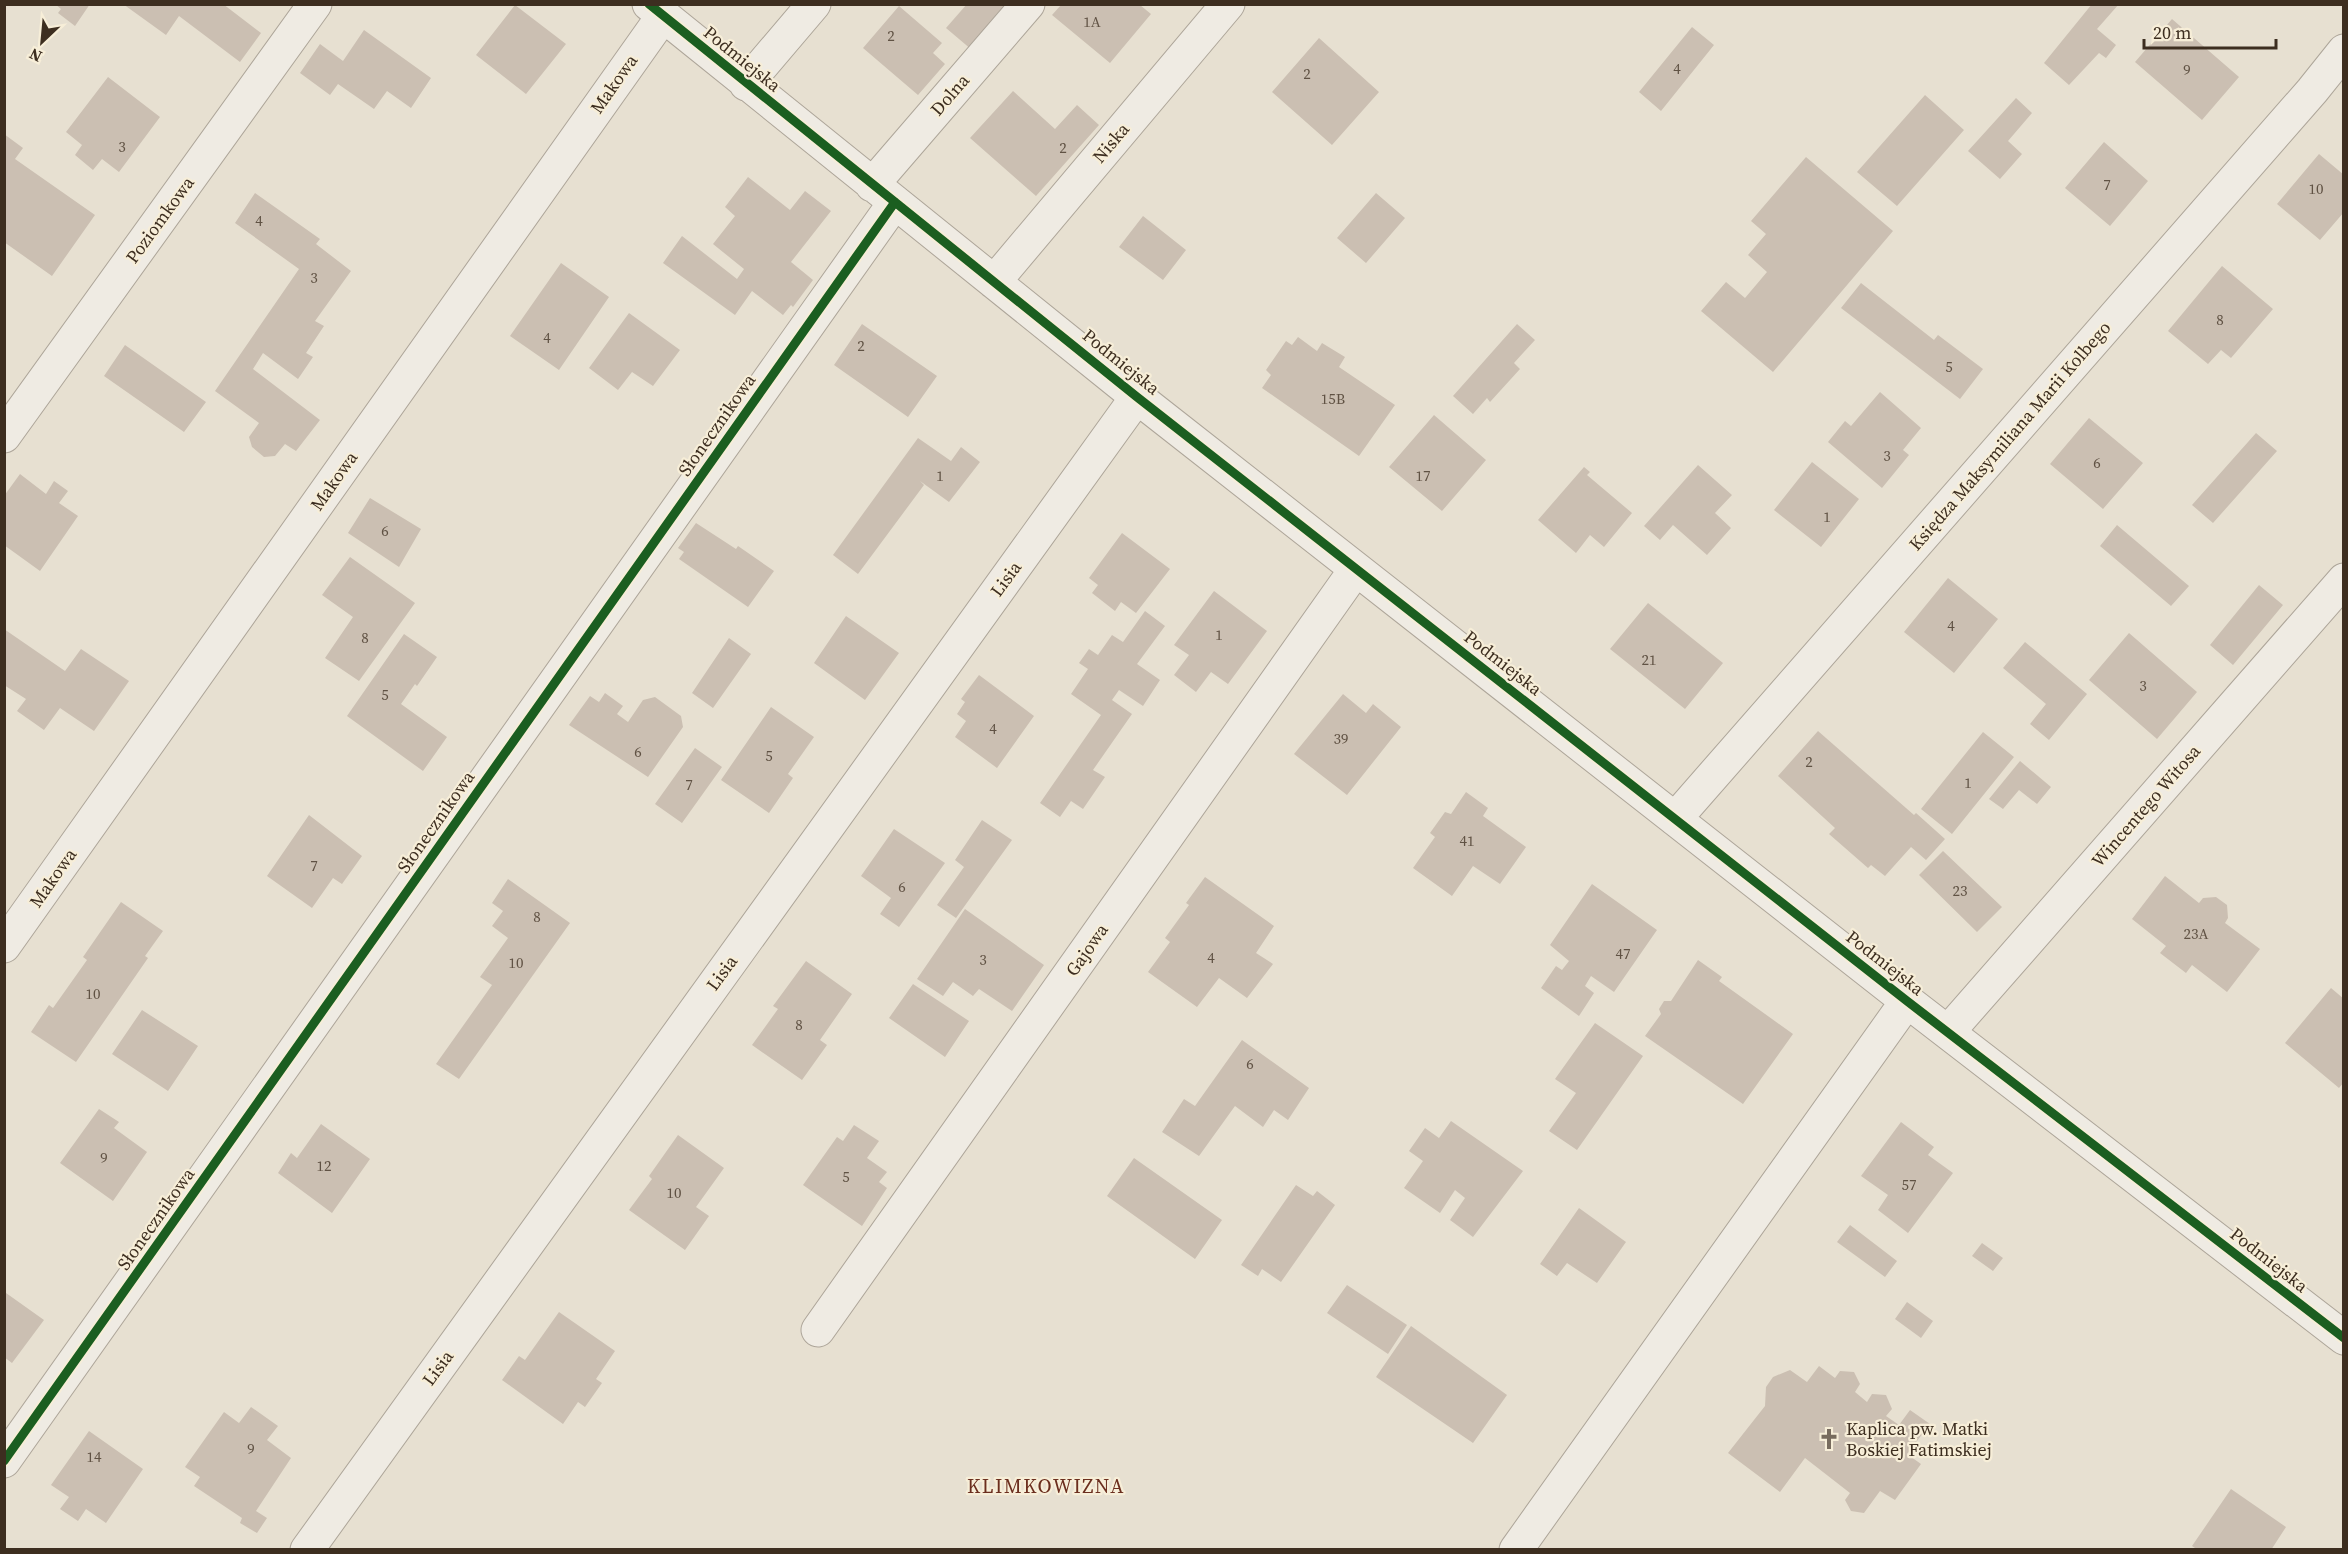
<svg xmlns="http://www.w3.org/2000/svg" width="2348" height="1554" font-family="'Source Serif 4',serif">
	<rect width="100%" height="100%" fill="#e7e0d1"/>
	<path fill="#cbbfb2" d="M55,4H90L75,26L58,13L61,9Z
		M123,4H223L261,33L240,62L179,16L166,35Z
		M967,4H1011L972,50L946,28Z
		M2092,4H2119L2097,29L2116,45L2106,58L2099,53L2069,85L2044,63Z
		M515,5L566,44L526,94L476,55Z
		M1061,5H1140L1151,14L1110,63L1052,15Z
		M899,6L942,43L933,53L945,64L918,95L863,48Z
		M2172,19L2239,77L2202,120L2135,62Z
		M1692,27L1714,45L1661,111L1639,92Z
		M364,30L431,78L411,108L387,91L374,109L338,84L330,95L300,73L320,44L343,61Z
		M1319,38L1379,92L1332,145L1272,92Z
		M108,77L160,117L119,172L102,159L93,170L75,155L82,145L66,132Z
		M1013,91L1055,129L1077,105L1099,125L1036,196L970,138Z
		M1925,95L1964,130L1897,206L1857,172Z
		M2016,98L2032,113L2008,141L2022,154L2000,179L1968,151Z
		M4,134L23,148L15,159L95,215L52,276L4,242Z
		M2104,142L2148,181L2110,226L2065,188Z
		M2319,154L2344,175V212L2320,240L2277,204Z
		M1806,157L1893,231L1773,372L1701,311L1726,282L1745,298L1767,272L1748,255L1766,234L1751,221Z
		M748,177L790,210L805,191L831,211L791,262L813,280L793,307L791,305L783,315L752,291L735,315L663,263L682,236L737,279L744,269L713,244L735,216L725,207Z
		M255,193L320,239L316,244L351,271L315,321L324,326L306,353L313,357L298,379L263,353L253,369L320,420L296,451L285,444L275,456L264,457L252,447L249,437L259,423L215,391L299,269L235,223Z
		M1376,193L1405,218L1366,263L1337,238Z
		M1143,216L1186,250L1163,280L1119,247Z
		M561,263L609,297L559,370L510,336Z
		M2222,266L2273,309L2231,358L2221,350L2208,364L2168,331Z
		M1861,283L1934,340L1938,335L1983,369L1960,399L1841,308Z
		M629,313L680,350L653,386L632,372L618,390L589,368Z
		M862,324L937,376L908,417L834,365Z
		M1517,324L1535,340L1514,363L1520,369L1490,402L1487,398L1473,414L1453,396Z
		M1298,337L1317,351L1322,343L1345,357L1339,367L1395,405L1359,456L1262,388L1271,375L1266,370L1286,341L1292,345Z
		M125,345L206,402L184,432L104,376Z
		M1880,392L1921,428L1903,450L1909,455L1882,488L1828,442L1845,421L1851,426Z
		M1434,415L1486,460L1442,511L1389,467Z
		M2089,418L2143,463L2103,509L2050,464Z
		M2256,433L2277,451L2213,523L2192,505Z
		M918,438L951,461L961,447L980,462L949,502L920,481L924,485L858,574L833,555Z
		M1812,462L1859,499L1821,547L1774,510Z
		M1698,465L1732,495L1715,513L1731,528L1707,555L1673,525L1660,540L1644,526Z
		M1584,467L1590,472L1587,475L1632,513L1604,547L1590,535L1576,553L1538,520Z
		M20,474L46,494L54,481L68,491L59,503L78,516L40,571L4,545V496Z
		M370,498L421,529L399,567L348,533Z
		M696,523L736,549L738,546L774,571L748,607L679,559L684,552L678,548Z
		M2117,525L2189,586L2171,606L2100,546Z
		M1122,533L1170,569L1136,613L1121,602L1115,611L1092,593L1098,585L1089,578Z
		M350,557L415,603L359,681L325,658L353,617L322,595Z
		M1948,578L1998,619L1954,673L1904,632Z
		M2259,585L2283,605L2233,665L2210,645Z
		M1214,591L1267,631L1228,684L1211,672L1196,692L1174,675L1189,655L1174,645Z
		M1648,603L1723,663L1685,709L1610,649Z
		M1145,611L1165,626L1137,664L1160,680L1143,706L1119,690L1112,700L1132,714L1093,770L1105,777L1083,809L1071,801L1060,817L1040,803L1101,715L1071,694L1088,669L1079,663L1089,649L1098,655L1112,635L1123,642Z
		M846,616L899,653L865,700L814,663Z
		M4,629L65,671L81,649L129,681L94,731L60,708L44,730L17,711L26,699L4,685Z
		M2129,633L2197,692L2157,739L2089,680Z
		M404,634L437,657L417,686L415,684L401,704L447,737L423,771L347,716Z
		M729,638L751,654L713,708L692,693Z
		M2025,642L2087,694L2049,740L2030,724L2046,704L2003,668Z
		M979,675L1034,716L997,768L955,737L966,721L957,714L965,702L961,699Z
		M605,693L623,706L617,714L628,722L643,700L655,697L681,716L683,727L648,777L569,725L590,696L599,702Z
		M1343,694L1366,713L1373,704L1401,727L1347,795L1294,754Z
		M771,707L814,737L788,774L793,778L769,813L721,780Z
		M1818,731L1914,815L1916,813L1945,839L1926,860L1911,847L1885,876L1871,865L1868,868L1829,834L1835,828L1778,776Z
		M1983,732L2014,757L1952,834L1921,809Z
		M695,748L722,767L682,823L655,804Z
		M2020,761L2051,787L2037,804L2019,790L2003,809L1989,799Z
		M1466,792L1488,808L1483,816L1526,847L1500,884L1473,866L1452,896L1413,868L1435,837L1430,833L1445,812L1451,814Z
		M309,815L362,856L342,884L333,878L312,908L267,876Z
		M982,820L1012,840L956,918L937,905L964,867L955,860Z
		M894,829L945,863L899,927L880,914L891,898L861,876Z
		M1943,851L2002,907L1977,932L1919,875Z
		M2165,876L2199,903L2203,898L2216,897L2227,905L2228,918L2225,923L2260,949L2227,992L2192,965L2186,973L2160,953L2166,946L2132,919Z
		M1205,877L1274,926L1256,953L1273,964L1247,998L1219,978L1197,1007L1148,972L1170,942L1165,938L1189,905L1186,903Z
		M508,879L570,923L459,1079L436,1064L492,985L480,977L508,938L492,926L503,911L492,903Z
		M1592,884L1657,930L1614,992L1591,976L1585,986L1594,993L1579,1016L1541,988L1556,966L1562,970L1569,961L1550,945Z
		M121,902L163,931L145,956L148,958L76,1062L31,1032L49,1005L53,1008L87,960L83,957Z
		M965,909L1044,965L1012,1011L979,989L973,996L953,982L943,996L917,979Z
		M1698,960L1722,977L1719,981L1793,1034L1743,1104L1645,1036L1661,1014L1659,1009L1664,1001H1671Z
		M806,961L852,994L820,1040L827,1045L802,1080L752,1045L778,1009L773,1006Z
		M913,984L969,1021L945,1057L889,1018Z
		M2331,988L2344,999V1082L2339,1088L2285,1043Z
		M142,1010L198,1046L168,1091L112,1054Z
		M1595,1023L1643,1056L1577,1150L1549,1131L1576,1093L1555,1079Z
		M1242,1040L1309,1088L1288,1120L1274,1110L1263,1127L1235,1106L1199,1156L1162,1132L1184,1099L1195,1106Z
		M99,1109L119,1122L114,1128L147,1152L113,1201L60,1163Z
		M1451,1121L1523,1171L1473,1237L1450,1220L1465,1198L1455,1190L1440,1213L1404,1188L1423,1161L1409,1151L1425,1128L1439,1138Z
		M1901,1122L1934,1147L1928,1155L1953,1173L1908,1233L1878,1210L1888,1195L1861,1176Z
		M321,1124L370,1159L332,1213L278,1173L291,1153L297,1158Z
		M854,1125L879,1141L867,1158L887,1172L879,1182L887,1188L862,1226L803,1185L837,1137L843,1141Z
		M678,1135L724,1168L696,1207L709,1216L685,1250L629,1210L652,1179L649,1176Z
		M1134,1158L1222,1220L1195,1259L1107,1196Z
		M1296,1185L1313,1196L1317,1191L1335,1205L1281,1282L1262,1269L1258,1276L1241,1265Z
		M1579,1208L1626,1242L1597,1283L1567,1263L1557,1276L1540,1264Z
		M1850,1225L1897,1261L1885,1277L1837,1242Z
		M1982,1243L2003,1258L1993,1271L1972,1256Z
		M1347,1285L1407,1325L1388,1354L1327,1313Z
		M6,1293L44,1320L12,1363L4,1357Z
		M1907,1302L1933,1321L1921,1338L1895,1319Z
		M559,1312L615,1351L596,1379L602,1383L585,1407L578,1402L563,1424L502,1380L519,1356L525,1360Z
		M1411,1326L1507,1395L1473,1443L1376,1377Z
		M1819,1366L1835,1378L1840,1371L1854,1372L1860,1384L1855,1392L1867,1402L1872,1394L1886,1395L1892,1409L1886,1416L1899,1425L1910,1410L1930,1424L1907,1454L1921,1464L1895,1500L1880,1491L1864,1513L1851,1511L1845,1500L1850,1493L1805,1458L1780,1492L1728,1453L1765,1406L1766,1387L1773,1377L1790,1370L1807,1382Z
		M251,1407L278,1426L267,1440L291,1458L256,1511L267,1518L257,1533L240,1523L242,1518L194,1486L200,1477L185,1467L224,1412L239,1423Z
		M89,1431L143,1469L106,1523L86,1509L78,1521L60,1509L69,1497L51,1485Z
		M2231,1489L2286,1527L2271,1550H2198L2192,1546Z"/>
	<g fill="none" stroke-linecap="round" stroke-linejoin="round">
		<defs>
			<path id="minor" d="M649,4L1137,397L1907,1001L2344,1338
				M746,84L814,4
				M872,185L1028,4
				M994,282L1228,4
				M4,436L315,4
				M1675,819L2312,91L2344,51
				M4,946L663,16
				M1948,1032L2344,580
				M818,1330L1356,569
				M4,1461L895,202
				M307,1550L1137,397
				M1516,1550L1907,1001"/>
		</defs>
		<use href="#minor" stroke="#ada599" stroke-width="35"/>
		<use href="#minor" stroke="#efebe3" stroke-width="33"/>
		<defs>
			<path id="cycleway" d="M649,4L1137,397L1907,1001L2344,1338
				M4,1461L895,202"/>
		</defs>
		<use href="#cycleway" stroke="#f7eed8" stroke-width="13"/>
		<use href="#cycleway" stroke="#1b5e20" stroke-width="9"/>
	</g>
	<defs>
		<symbol id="church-bare" viewBox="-9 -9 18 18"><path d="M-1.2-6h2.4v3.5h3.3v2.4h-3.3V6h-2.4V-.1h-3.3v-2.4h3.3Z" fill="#786c5e" stroke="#f7eed8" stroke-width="2.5" paint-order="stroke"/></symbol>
	</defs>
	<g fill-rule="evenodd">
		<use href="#church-bare" x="1814" y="1424" width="30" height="30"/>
	</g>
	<g text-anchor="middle" stroke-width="4.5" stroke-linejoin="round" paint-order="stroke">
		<g font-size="15" fill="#605244">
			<text x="1092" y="27">1A</text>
			<text x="891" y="41">2</text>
			<text x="1677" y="74">4</text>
			<text x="2187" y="75">9</text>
			<text x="1307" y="79">2</text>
			<text x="122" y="152">3</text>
			<text x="1063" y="153">2</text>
			<text x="2107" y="190">7</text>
			<text x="2316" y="194">10</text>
			<text x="259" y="226">4</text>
			<text x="314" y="283">3</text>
			<text x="2220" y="325">8</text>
			<text x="547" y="343">4</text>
			<text x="861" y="351">2</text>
			<text x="1949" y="372">5</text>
			<text x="1333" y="404">15B</text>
			<text x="1887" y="461">3</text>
			<text x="2097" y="468">6</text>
			<text x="940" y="481">1</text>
			<text x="1423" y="481">17</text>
			<text x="1827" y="522">1</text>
			<text x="385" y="536">6</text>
			<text x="1951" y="631">4</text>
			<text x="1219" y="640">1</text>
			<text x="365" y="643">8</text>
			<text x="1649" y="665">21</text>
			<text x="2143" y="691">3</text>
			<text x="385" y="700">5</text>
			<text x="993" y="734">4</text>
			<text x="1341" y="744">39</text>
			<text x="638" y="757">6</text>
			<text x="769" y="761">5</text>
			<text x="1809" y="767">2</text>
			<text x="1968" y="788">1</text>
			<text x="689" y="790">7</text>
			<text x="1467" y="846">41</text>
			<text x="314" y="871">7</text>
			<text x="902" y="892">6</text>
			<text x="1960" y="896">23</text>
			<text x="537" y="922">8</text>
			<text x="2196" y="939">23A</text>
			<text x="1623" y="959">47</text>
			<text x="1211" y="963">4</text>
			<text x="983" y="965">3</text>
			<text x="516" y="968">10</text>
			<text x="93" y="999">10</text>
			<text x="799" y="1030">8</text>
			<text x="1250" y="1069">6</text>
			<text x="104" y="1163">9</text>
			<text x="324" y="1171">12</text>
			<text x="846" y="1182">5</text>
			<text x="1909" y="1190">57</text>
			<text x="674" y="1198">10</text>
			<text x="251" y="1454">9</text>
			<text x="94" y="1462">14</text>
		</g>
		<g font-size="18" fill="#3d2e20" stroke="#f7eed8">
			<text transform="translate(742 59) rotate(39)" y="6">Podmiejska</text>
			<text transform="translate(614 84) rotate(-55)" y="6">Makowa</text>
			<text transform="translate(950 95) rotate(-49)" y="6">Dolna</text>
			<text transform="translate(1111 143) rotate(-50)" y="6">Niska</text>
			<text transform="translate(160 220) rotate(-54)" y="6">Poziomkowa</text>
			<text transform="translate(1121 362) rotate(39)" y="6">Podmiejska</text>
			<text transform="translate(717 425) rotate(-55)" y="6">Słonecznikowa</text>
			<text transform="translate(2010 436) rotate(-49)" y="6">Księdza Maksymiliana Marii Kolbego</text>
			<text transform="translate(334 481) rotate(-55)" y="6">Makowa</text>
			<text transform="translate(1006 579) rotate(-54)" y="6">Lisia</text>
			<text transform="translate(1503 663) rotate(38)" y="6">Podmiejska</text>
			<text transform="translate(2146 806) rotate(-49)" y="6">Wincentego Witosa</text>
			<text transform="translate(436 822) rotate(-55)" y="6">Słonecznikowa</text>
			<text transform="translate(53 878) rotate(-55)" y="6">Makowa</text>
			<text transform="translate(1087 950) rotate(-55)" y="6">Gajowa</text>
			<text transform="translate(1885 963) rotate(38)" y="6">Podmiejska</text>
			<text transform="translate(722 973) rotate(-54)" y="6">Lisia</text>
			<text transform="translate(156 1219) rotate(-55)" y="6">Słonecznikowa</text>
			<text transform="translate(2269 1260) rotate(38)" y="6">Podmiejska</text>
			<text transform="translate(438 1368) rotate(-54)" y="6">Lisia</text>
		</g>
		<g font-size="18" fill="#3d2e20" stroke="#f7eed8" text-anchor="start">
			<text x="1846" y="1435">Kaplica pw. Matki<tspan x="1846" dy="21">Boskiej Fatimskiej</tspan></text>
		</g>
		<g font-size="20" letter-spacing="1.5" fill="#6b2e1e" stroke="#f7eed8">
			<text x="1046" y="1493">KLIMKOWIZNA</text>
		</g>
	</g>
	<rect width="2348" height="1554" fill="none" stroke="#3d2e20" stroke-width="12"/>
	<g transform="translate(42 42) rotate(206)" stroke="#f7eed8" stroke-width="4.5" paint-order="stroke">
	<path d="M0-4.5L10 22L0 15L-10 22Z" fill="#3d2e20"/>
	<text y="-9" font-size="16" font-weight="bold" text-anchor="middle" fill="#3d2e20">N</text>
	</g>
	<path d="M2144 39v9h132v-9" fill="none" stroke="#3d2e20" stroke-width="3"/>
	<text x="2153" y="39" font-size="18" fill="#3d2e20" stroke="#f7eed8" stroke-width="4.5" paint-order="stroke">20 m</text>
</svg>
